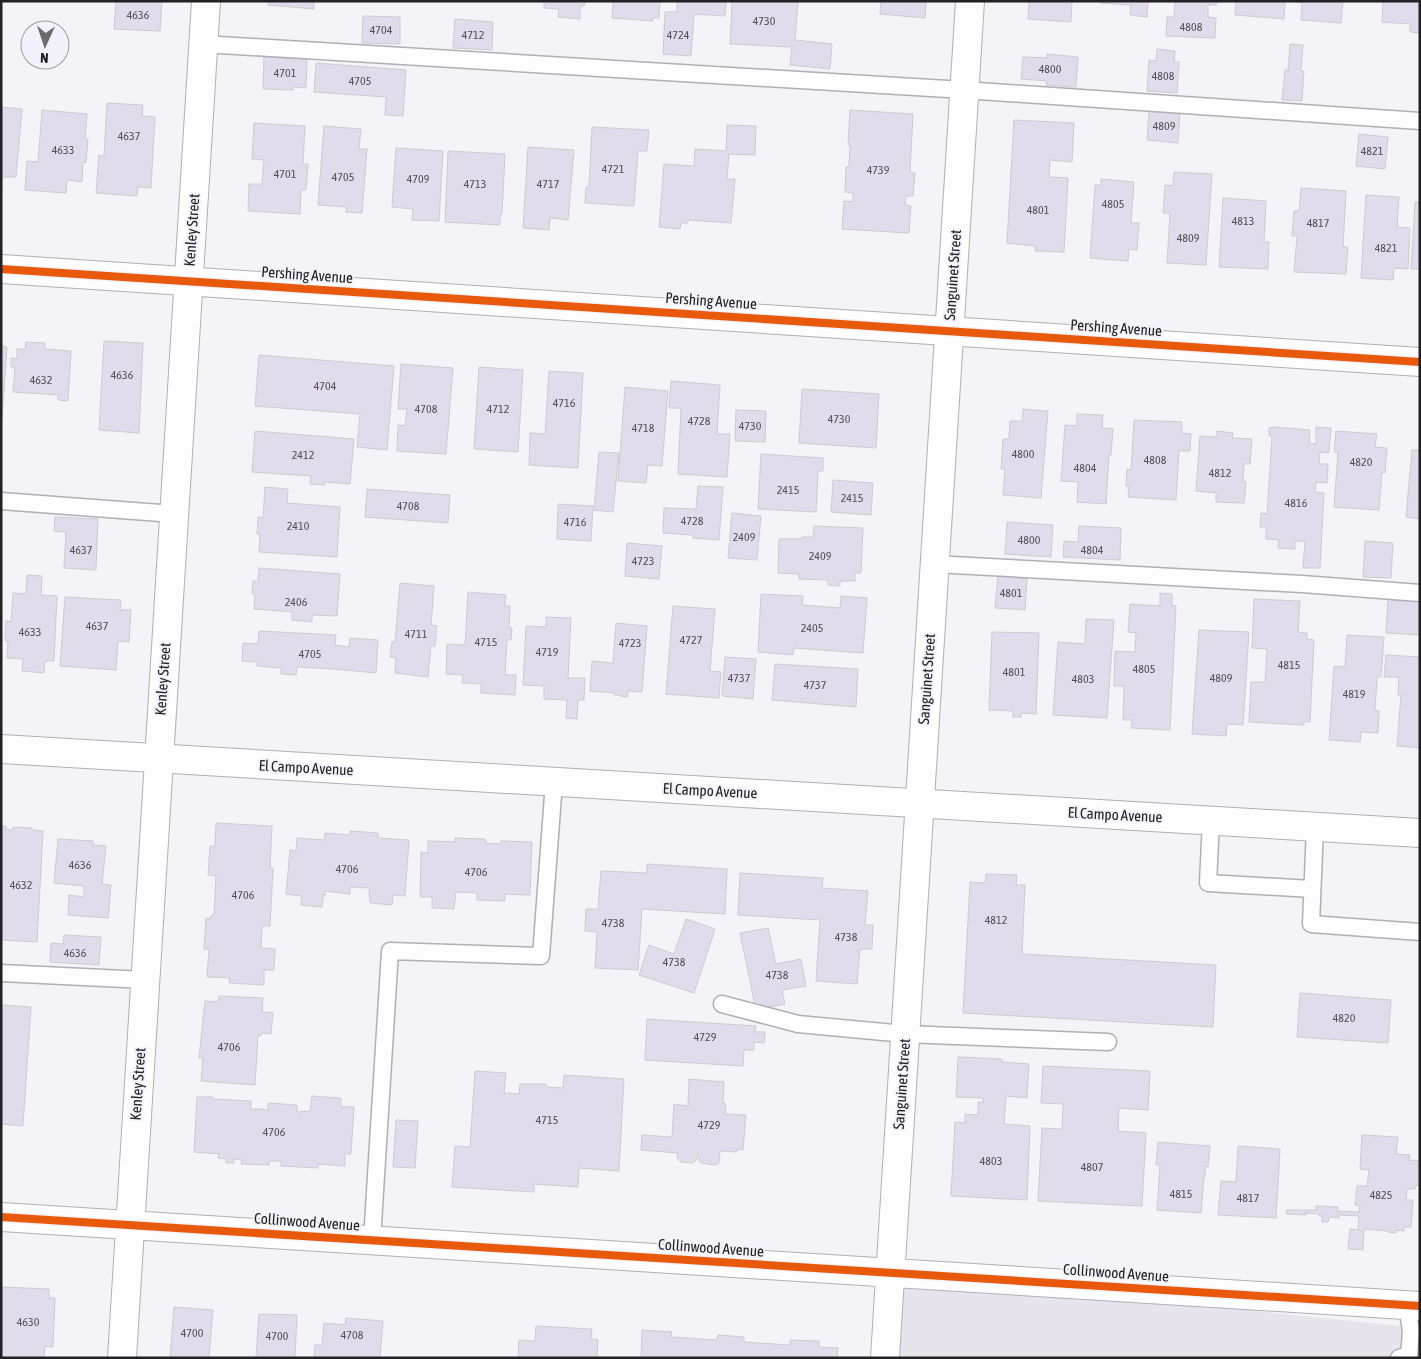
<svg xmlns="http://www.w3.org/2000/svg" width="1421" height="1359" font-family="'Asap Condensed',sans-serif">
	<rect width="100%" height="100%" fill="#f4f3f7"/>
	<path fill="#e7e4ee" d="M890,1273L1420,1328V1358H882Z"/>
	<path fill="#e1dceb" stroke="#cccccf" d="M116,1H162L160,31L114,29Z
		M268,1H314V9L268,5Z
		M544,1H585L584,6H580V19L558,17L559,9L544,8Z
		M613,1H660L659,18H653V21L612,18Z
		M677,1H726L725,16L694,14L691,56L663,54L665,12H677Z
		M732,1H798L795,40L832,44L830,69L790,65L792,47L730,44Z
		M881,1H926L925,18L880,14Z
		M1029,1H1072L1071,22L1028,19Z
		M1100,1H1148L1147,17L1130,15L1131,5L1100,3Z
		M1175,1H1217L1216,5H1208V17L1216,18L1215,38L1166,36L1167,17H1174Z
		M1236,1H1277L1285,3L1284,19L1235,15Z
		M1290,1H1343L1341,23L1301,20L1302,3Z
		M1383,1H1420V33L1410,32V24L1382,22Z
		M363,16L400,17V44L362,43Z
		M455,19L493,22L492,50L453,48Z
		M1290,44L1303,45L1301,71H1304L1302,101L1282,100L1285,70L1288,71Z
		M1157,49L1175,51L1174,62H1179L1177,93L1147,91L1149,60L1156,61Z
		M1047,54L1078,57L1076,87L1046,85L1047,81L1021,79L1023,57L1047,58Z
		M264,57L307,59L306,88L294,87L293,90L263,89Z
		M316,63L406,70L403,116L385,115L386,97L314,92Z
		M107,103L143,105L142,116L155,117L151,188L138,187L137,196L96,193L99,155L104,156Z
		M1,107L22,109L16,177H2V187Z
		M42,110L87,114L85,139H88L86,163L83,162L82,182L67,180L66,193L25,190L27,161L38,162Z
		M850,110L913,114L910,172L915,173L913,196H906L905,205L911,206L909,233L842,229L844,201L853,202V193L845,192L846,167H849L850,145H848Z
		M1149,110L1180,112L1178,143L1147,140Z
		M1014,120L1074,123L1072,162L1050,160L1049,177L1068,178L1064,252L1035,251V246L1007,243Z
		M254,123L305,126L303,164H308L306,190H301L300,214L248,211L249,184H262L264,160L252,159Z
		M727,125L756,126L755,155L729,154L727,179H735L731,223L688,220V223H681L680,229L659,227L664,164L694,166L695,149L726,151Z
		M324,126L361,129L359,149H367L362,213L346,212V207L318,205Z
		M592,127L649,130L647,151H638L634,206L585,203L586,187H589Z
		M1359,134L1388,137L1385,169L1356,166Z
		M528,147L574,150L568,220L550,218L549,230L523,228Z
		M396,148L443,151L439,221L412,220L413,209L392,207Z
		M448,151L505,154L502,214H500V225L445,222Z
		M1174,172L1212,174L1206,265L1167,263L1170,213H1163L1165,185L1173,186Z
		M1101,179L1134,182L1131,223H1139L1137,250L1129,249L1128,261L1090,258L1095,185H1101Z
		M1301,188L1346,191L1343,247H1348L1346,274L1294,272L1297,236H1292L1294,211H1299Z
		M1366,195L1399,197L1397,227L1410,228L1408,269L1394,268L1393,280L1361,278Z
		M1223,198L1266,201L1264,242H1269L1268,269L1219,267Z
		M1415,202H1420V269H1411Z
		M104,341L143,343L139,433L99,430Z
		M26,342L45,343V349L71,351L68,401L58,400V395L13,392L15,367H11V358L17,359V349H25Z
		M1,346L7,347L2,418H1Z
		M259,355L394,366L387,450L357,447L360,414L255,406Z
		M401,364L453,368L446,454L397,451L398,425L405,426L407,409H398Z
		M479,367L523,370L518,452L474,449Z
		M549,371L583,373L578,468L529,465L530,433L545,434Z
		M671,381L720,385L717,434H730L727,477L678,474L681,408H669Z
		M625,387L668,391L662,466L648,465L646,483L618,481Z
		M802,389L879,394L876,448L799,443Z
		M1023,409L1048,411L1041,498L1003,495L1005,469H1001L1003,439H1009L1010,421H1022Z
		M736,410L766,411L765,442L735,441Z
		M1077,414L1103,415L1102,428L1113,429L1111,455H1109L1106,504L1077,502L1078,482L1061,481L1065,425L1077,426Z
		M1134,420L1182,422V433L1191,434L1190,451H1179L1176,500L1128,497L1129,486H1126L1127,469L1131,470Z
		M1274,427L1310,430L1309,443L1316,444V427L1331,428L1329,453L1320,452L1319,464H1328L1327,483L1316,482L1315,492L1324,493L1320,568H1303L1305,541H1295V549L1278,548L1279,540L1266,539V527H1260L1261,513L1267,514L1272,436H1269V428Z
		M255,431L354,439L350,484L325,482V485L310,484L311,476L252,472Z
		M1217,431L1233,433L1232,438L1252,439L1250,464H1244L1243,481L1246,482L1244,503L1216,502V493L1196,491L1200,436L1217,437Z
		M1336,431L1377,434L1375,447L1387,448L1385,473L1382,472L1379,510L1334,507L1338,452H1334Z
		M1412,450H1420V519L1406,517Z
		M599,452L619,453L613,512L594,510Z
		M761,454L823,458V471H818L816,512L758,509Z
		M833,480L873,483L871,515L831,512Z
		M698,486L723,487L719,540L693,538V535L663,533L664,508L696,509Z
		M265,487L288,489L287,503L340,507L337,557L259,552L260,534H257L258,517L263,518Z
		M367,489L450,495L448,523L365,517Z
		M558,504L593,506L591,541L557,539Z
		M732,513L761,516L757,560L728,558Z
		M55,517L98,519L96,570L64,568L66,532L54,531Z
		M1007,522L1053,525L1051,557L1005,554Z
		M814,526L863,528L861,573H855V581H840V586L828,585V580L799,579V574L778,573L779,539H802V537H813Z
		M1079,526L1121,528L1120,560L1063,557L1064,541L1078,542Z
		M1365,541L1393,543L1391,578L1363,577Z
		M627,543L662,546L659,579L625,576Z
		M259,568L340,574L337,616L312,615V622L292,620V612L254,609L255,594H252L253,581H258Z
		M27,575L42,576L41,595L57,596L54,661H45L44,673L22,671L23,659L7,658L8,641H5L6,621L11,622L13,593L26,594Z
		M998,576L1027,579L1025,610L995,608Z
		M400,583L434,586L431,625L437,626L435,646H431L428,677L395,673L396,658L390,657L392,642H395Z
		M468,592L506,595L505,606H510L509,628H512L511,640H507L505,675H516L515,695L481,693V684L462,683L463,675L446,674L447,644L465,645Z
		M1160,593L1172,594V605L1176,606L1170,730L1131,728L1132,720H1123L1124,686H1114L1115,651L1135,652L1136,633L1128,632L1130,604L1160,606Z
		M761,594L803,596L802,605L840,608L841,596L867,598L863,653L794,648L793,655L758,652Z
		M65,597L121,600L120,610H131L129,642L118,641L116,670L60,666Z
		M1388,598L1420,600V635L1386,633Z
		M1254,599L1300,601L1298,632L1307,633V639L1314,640L1310,722H1304V725L1249,722L1251,682H1265L1267,649L1252,648Z
		M673,606L715,609L710,671L721,672L719,698L666,694Z
		M546,617L571,618L568,678H585L584,700H578L577,719L566,718L567,700L544,699V686L523,685L526,626L546,627Z
		M1086,619L1114,620L1107,718L1053,715L1058,642L1085,644Z
		M616,623L647,626L642,692L628,691L627,697L615,695V693L590,691L592,661L613,663Z
		M1199,630L1249,632L1243,725L1227,724L1226,736L1192,734Z
		M259,631L336,635L335,645L349,647L350,638L378,640L376,673L334,669L297,667L296,675L281,674V668L257,666V662L242,661L243,643L258,644Z
		M992,632L1039,633L1036,714L1021,713V717H1013V711L989,710Z
		M1347,635L1384,637L1381,677H1377L1375,710L1379,711L1378,733L1361,732L1360,742L1329,740L1334,666L1345,667Z
		M1386,655L1420,657V748L1397,746L1401,695H1398L1399,677H1384Z
		M725,657L756,659L753,699L722,696Z
		M775,664L858,669L856,707L772,700Z
		M216,823L272,826L270,868H273L270,926H262L261,948L275,949L274,970H264V985L229,983L230,978L207,977L209,949H204L206,918L210,919L211,916L214,914L216,876L208,875L210,846H215Z
		M1,826H6V829L12,830L13,827L32,828V830L43,831L37,942L1,940Z
		M350,831L378,833V838L409,840L405,896L393,895L392,905L370,903L369,888L350,887V894L325,891V896H323L322,907L301,905L302,896L286,894L290,850L296,851L297,838L324,840L325,833L350,835Z
		M455,838L485,839L486,843L501,844V841L532,842L530,895L505,894V901L477,900V893L456,892L454,909L432,908V897H420L421,852L428,853V841L455,842Z
		M58,839L93,841V845L106,846L102,884L111,885L108,918L68,915L69,895L84,897V886L54,883Z
		M647,864L727,869L725,914L642,909L638,970L595,968L597,932L585,931L586,909H598L601,871L647,873Z
		M740,873L823,878L822,888L868,891L865,925H873L872,949H860L857,984L816,981L820,920L738,915Z
		M986,874L1017,875L1016,885H1025L1022,954L1216,965L1213,1027L963,1013L970,882L985,883Z
		M686,919L715,929L694,993L639,975L649,945L674,954Z
		M768,928L776,964L801,959L806,986L782,990L785,1004L756,1010L740,933Z
		M64,935L101,937L99,965L50,962L51,943L63,944Z
		M1300,993L1391,1000L1388,1043L1297,1037Z
		M219,996L263,998L262,1012L273,1013L271,1034L262,1033L261,1036L258,1035L255,1085L201,1081L203,1058H199L205,1001L218,1002Z
		M1,1005L31,1007L23,1126L1,1124Z
		M647,1019L756,1026L755,1032H765L764,1043L754,1042V1050H744L743,1066L645,1060Z
		M958,1057L1002,1059V1062L1029,1064L1027,1098L1006,1096L1004,1124L1030,1126L1027,1200L951,1196L955,1122L965,1123V1114L978,1115V1102L983,1103V1098L956,1097Z
		M1043,1066L1150,1071L1148,1110L1119,1108L1118,1131L1146,1133L1142,1206L1038,1201L1042,1128L1062,1129L1063,1104L1041,1103Z
		M475,1071L506,1073L504,1093L519,1094L520,1084H546V1087L563,1088L564,1075L624,1079L619,1171L579,1168L578,1187L534,1184V1192L452,1187L455,1146L470,1147Z
		M689,1079L724,1082L723,1103L726,1104L725,1114L746,1115L743,1150L737,1149V1152L720,1151L719,1163L716,1165L701,1163L699,1161V1154H697V1159L693,1163L681,1162L677,1158L678,1153L641,1150L642,1135L672,1137L674,1104L688,1106Z
		M312,1096L341,1098V1107H354L351,1154H345V1166L318,1164V1168L281,1166V1161H269V1165L241,1164L242,1160L234,1159V1163H226V1159L218,1158L219,1154L194,1152L197,1097H213V1099L251,1101V1109H264V1110H268V1103L297,1105V1111L299,1112L310,1111Z
		M396,1120L418,1121L415,1168L393,1167Z
		M1362,1135L1398,1137L1396,1154L1410,1155L1409,1160L1420,1161V1186L1416,1185L1415,1189H1407L1406,1200H1413L1411,1227H1404V1231L1396,1230V1233L1388,1232V1231L1364,1229L1363,1250L1348,1249L1350,1229L1358,1230L1359,1216L1339,1215V1218L1329,1217L1328,1222H1322V1216H1319L1320,1214L1306,1213V1215L1286,1214L1287,1210H1316V1206L1338,1207L1337,1211L1359,1212L1360,1206L1355,1205L1357,1186H1367L1369,1170L1360,1169Z
		M1158,1142L1210,1146L1208,1167L1205,1166V1177H1204L1201,1213L1157,1210L1160,1165H1156Z
		M1238,1146L1280,1149L1276,1218L1218,1215L1221,1181L1236,1182Z
		M1,1287L49,1289V1298H55L53,1347L45,1346L44,1358H1Z
		M174,1307L213,1310L209,1358H170Z
		M259,1314L297,1315L295,1358H256Z
		M346,1318L383,1321L380,1358H314L315,1345H322L324,1323L345,1325Z
		M536,1326L592,1329L591,1339L598,1340L597,1358H518L519,1340L535,1341Z
		M642,1330L672,1332L671,1337L717,1340L718,1335L744,1337V1342L790,1345V1340L819,1341V1347L838,1348L837,1358H641Z"/>
	<g fill="none" stroke-linecap="round" stroke-linejoin="round">
		<defs>
			<path id="service" d="M203,44L964,90L1420,121
				M1,501L174,514
				M934,564L1302,584L1420,593
				M1211,821L1208,883L1312,889
				M1315,827L1311,924L1420,932
				M1,973L145,980
				M722,1004L798,1024L905,1034L1108,1042
				M372,1240L390,951L541,956L554,782
				M1399,1358L1409,1355L1411,1331L1407,1305"/>
			<path id="minor" d="M1,269L1420,362
				M1,749L1420,833
				M1,1217L1420,1306
				M122,1358L206,1
				M885,1358L970,1"/>
		</defs>
		<use href="#service" stroke="#b0afb2" stroke-width="19"/>
		<use href="#minor" stroke="#b0afb2" stroke-width="30"/>
		<use href="#service" stroke="#fdfdfe" stroke-width="16"/>
		<use href="#minor" stroke="#fdfdfe" stroke-width="28"/>
		<defs>
			<path id="cycleway" d="M1,269L1420,362
				M1,1217L1420,1306"/>
		</defs>
		<use href="#cycleway" stroke="#f3f1f9" stroke-width="11"/>
		<use href="#cycleway" stroke="#e8590c" stroke-width="8"/>
	</g>
	<g text-anchor="middle" stroke-width="4" stroke-linejoin="round" paint-order="stroke">
		<g font-size="12" fill="#525056">
			<text x="138" y="19">4636</text>
			<text x="764" y="25">4730</text>
			<text x="1191" y="31">4808</text>
			<text x="381" y="34">4704</text>
			<text x="473" y="39">4712</text>
			<text x="678" y="39">4724</text>
			<text x="1050" y="73">4800</text>
			<text x="285" y="77">4701</text>
			<text x="1163" y="80">4808</text>
			<text x="360" y="85">4705</text>
			<text x="1164" y="130">4809</text>
			<text x="129" y="140">4637</text>
			<text x="63" y="154">4633</text>
			<text x="1372" y="155">4821</text>
			<text x="613" y="173">4721</text>
			<text x="878" y="174">4739</text>
			<text x="285" y="178">4701</text>
			<text x="343" y="181">4705</text>
			<text x="418" y="183">4709</text>
			<text x="475" y="188">4713</text>
			<text x="548" y="188">4717</text>
			<text x="1113" y="208">4805</text>
			<text x="1038" y="214">4801</text>
			<text x="1243" y="225">4813</text>
			<text x="1318" y="227">4817</text>
			<text x="1188" y="242">4809</text>
			<text x="1386" y="252">4821</text>
			<text x="122" y="379">4636</text>
			<text x="41" y="384">4632</text>
			<text x="325" y="390">4704</text>
			<text x="564" y="407">4716</text>
			<text x="426" y="413">4708</text>
			<text x="498" y="413">4712</text>
			<text x="839" y="423">4730</text>
			<text x="699" y="425">4728</text>
			<text x="750" y="430">4730</text>
			<text x="643" y="432">4718</text>
			<text x="1023" y="458">4800</text>
			<text x="303" y="459">2412</text>
			<text x="1155" y="464">4808</text>
			<text x="1361" y="466">4820</text>
			<text x="1085" y="472">4804</text>
			<text x="1220" y="477">4812</text>
			<text x="788" y="494">2415</text>
			<text x="852" y="502">2415</text>
			<text x="1296" y="507">4816</text>
			<text x="408" y="510">4708</text>
			<text x="692" y="525">4728</text>
			<text x="575" y="526">4716</text>
			<text x="298" y="530">2410</text>
			<text x="744" y="541">2409</text>
			<text x="1029" y="544">4800</text>
			<text x="81" y="554">4637</text>
			<text x="1092" y="554">4804</text>
			<text x="820" y="560">2409</text>
			<text x="643" y="565">4723</text>
			<text x="1011" y="597">4801</text>
			<text x="296" y="606">2406</text>
			<text x="97" y="630">4637</text>
			<text x="812" y="632">2405</text>
			<text x="30" y="636">4633</text>
			<text x="416" y="638">4711</text>
			<text x="691" y="644">4727</text>
			<text x="486" y="646">4715</text>
			<text x="630" y="647">4723</text>
			<text x="547" y="656">4719</text>
			<text x="310" y="658">4705</text>
			<text x="1289" y="669">4815</text>
			<text x="1144" y="673">4805</text>
			<text x="1014" y="676">4801</text>
			<text x="739" y="682">4737</text>
			<text x="1221" y="682">4809</text>
			<text x="1083" y="683">4803</text>
			<text x="815" y="689">4737</text>
			<text x="1354" y="698">4819</text>
			<text x="80" y="869">4636</text>
			<text x="347" y="873">4706</text>
			<text x="476" y="876">4706</text>
			<text x="21" y="889">4632</text>
			<text x="243" y="899">4706</text>
			<text x="996" y="924">4812</text>
			<text x="613" y="927">4738</text>
			<text x="846" y="941">4738</text>
			<text x="75" y="957">4636</text>
			<text x="674" y="966">4738</text>
			<text x="777" y="979">4738</text>
			<text x="1344" y="1022">4820</text>
			<text x="705" y="1041">4729</text>
			<text x="229" y="1051">4706</text>
			<text x="547" y="1124">4715</text>
			<text x="709" y="1129">4729</text>
			<text x="274" y="1136">4706</text>
			<text x="991" y="1165">4803</text>
			<text x="1092" y="1171">4807</text>
			<text x="1181" y="1198">4815</text>
			<text x="1381" y="1199">4825</text>
			<text x="1248" y="1202">4817</text>
			<text x="28" y="1326">4630</text>
			<text x="192" y="1337">4700</text>
			<text x="352" y="1339">4708</text>
			<text x="277" y="1340">4700</text>
		</g>
		<g font-size="15" fill="#222124" stroke="#f3f1f9">
			<text transform="translate(192 230) rotate(-86)" y="5">Kenley Street</text>
			<text transform="translate(307 275) rotate(4)" y="5">Pershing Avenue</text>
			<text transform="translate(953 275) rotate(-86)" y="5">Sanguinet Street</text>
			<text transform="translate(711 301) rotate(4)" y="5">Pershing Avenue</text>
			<text transform="translate(1116 328) rotate(4)" y="5">Pershing Avenue</text>
			<text transform="translate(163 679) rotate(-86)" y="5">Kenley Street</text>
			<text transform="translate(927 679) rotate(-86)" y="5">Sanguinet Street</text>
			<text transform="translate(306 768) rotate(3)" y="5">El Campo Avenue</text>
			<text transform="translate(710 791) rotate(3)" y="5">El Campo Avenue</text>
			<text transform="translate(1115 815) rotate(3)" y="5">El Campo Avenue</text>
			<text transform="translate(138 1084) rotate(-86)" y="5">Kenley Street</text>
			<text transform="translate(902 1084) rotate(-86)" y="5">Sanguinet Street</text>
			<text transform="translate(307 1222) rotate(4)" y="5">Collinwood Avenue</text>
			<text transform="translate(711 1248) rotate(4)" y="5">Collinwood Avenue</text>
			<text transform="translate(1116 1273) rotate(4)" y="5">Collinwood Avenue</text>
		</g>
	</g>
	<rect width="1421" height="1359" fill="none" stroke="#222124" stroke-width="5"/>
	<g transform="translate(45 45) rotate(183)"><circle r="24" fill="#f3f1f9" stroke="#9f9ea4"/>
	<path d="M0-4L9 19L0 12L-9 19Z" fill="#6c6a6e"/>
	<text y="-8" font-size="14" font-weight="bold" text-anchor="middle" fill="#222124">N</text>
	</g>
</svg>
